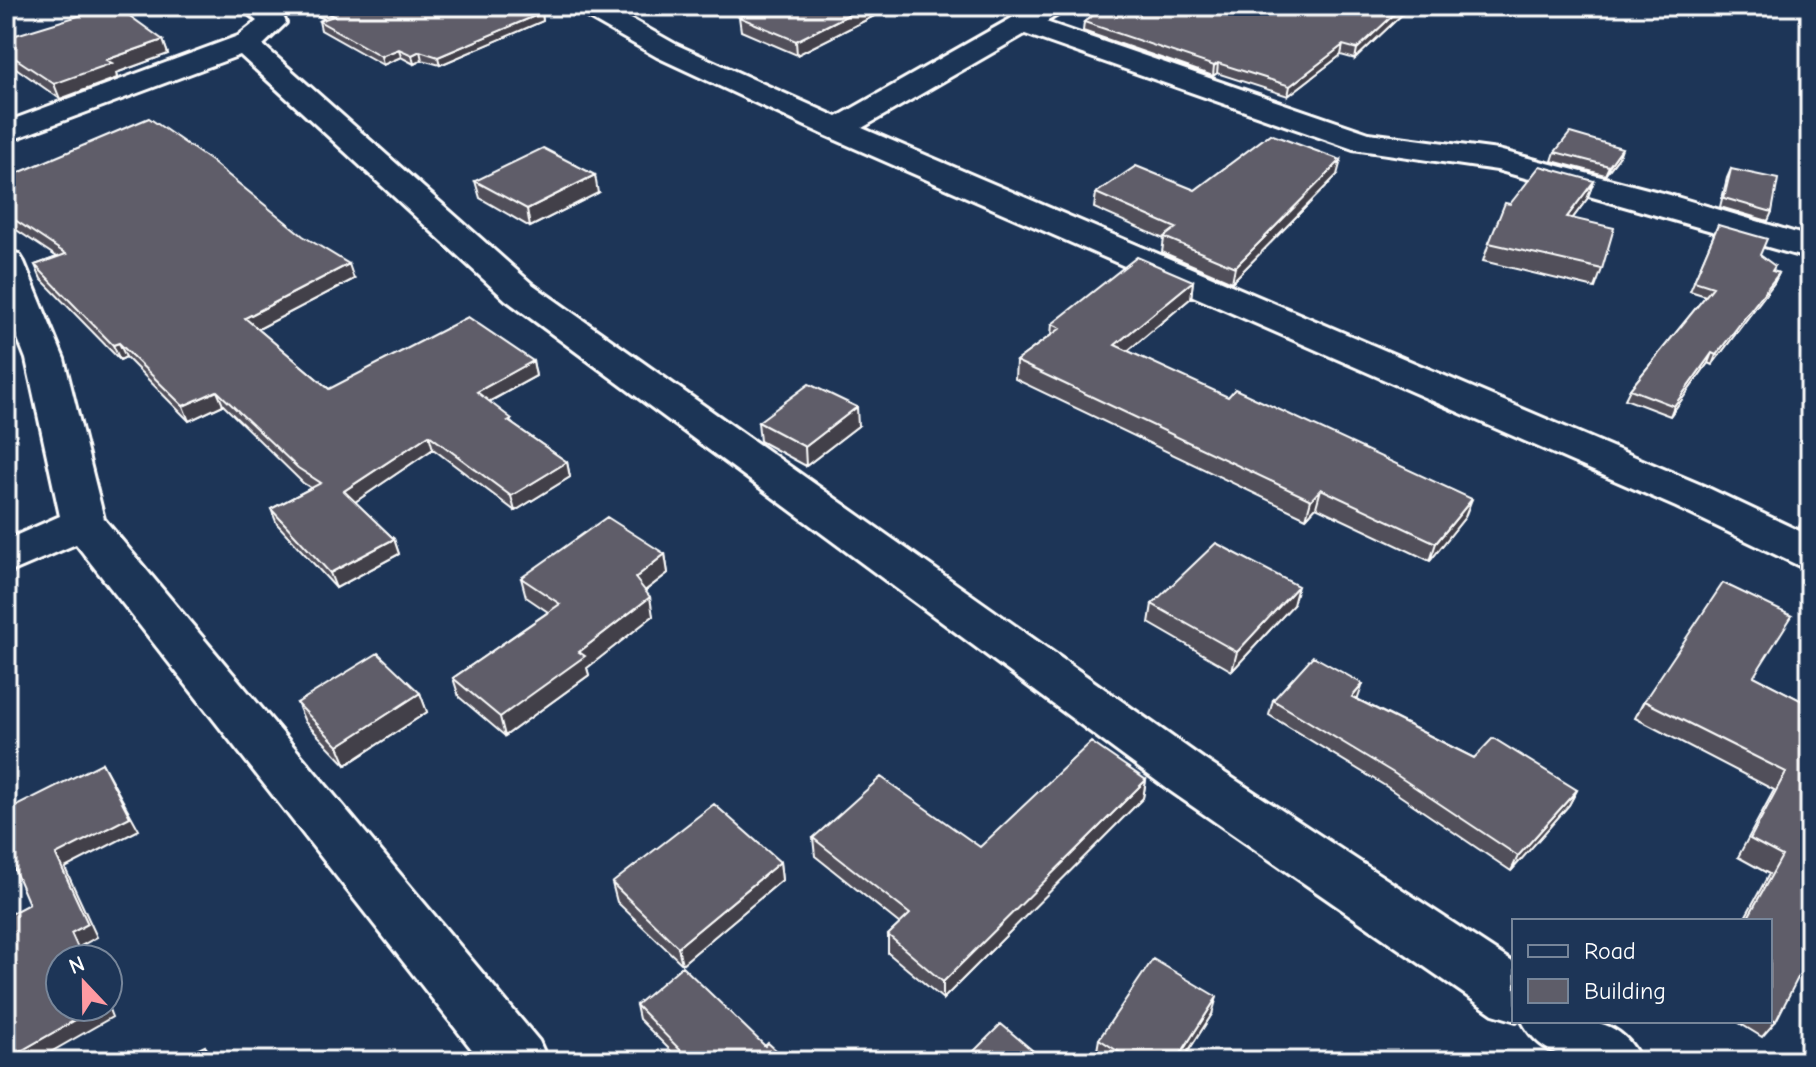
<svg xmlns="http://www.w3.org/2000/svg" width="1816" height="1067" font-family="'Comic Neue',sans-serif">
	<rect width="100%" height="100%" fill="#1d3557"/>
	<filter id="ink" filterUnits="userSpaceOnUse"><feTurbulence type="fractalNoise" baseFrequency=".0125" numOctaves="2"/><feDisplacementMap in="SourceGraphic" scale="16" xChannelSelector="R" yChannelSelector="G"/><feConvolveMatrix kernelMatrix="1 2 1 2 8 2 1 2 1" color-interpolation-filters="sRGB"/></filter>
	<g filter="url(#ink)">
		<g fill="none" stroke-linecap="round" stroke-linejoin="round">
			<defs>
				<path id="minor" d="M238,6C258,6 279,0 286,23L263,45L532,284L1205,760L1514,963L1516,1021L1493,1014L1169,790L506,300L240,55L6,142V122L238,36L257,21Z
					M574,6H608L677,45L837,117L1033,6H1064L1061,13L1046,22L1369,133L1498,150L1670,195L1810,237V259L1497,170L1353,149L1025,34L862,128L1706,487L1810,536V571L1676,507L827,136L657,57L578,12Z
					M6,251L19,254L24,262L64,359L104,519L539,1041L548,1061H481L76,544L6,574V540L60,516L26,359L6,308Z
					M1522,1021C1571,1021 1618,1009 1641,1061C1593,1061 1546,1067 1522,1021Z"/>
			</defs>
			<use href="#minor" stroke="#fff" stroke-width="6"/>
			<use href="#minor" fill="#1d3557" fill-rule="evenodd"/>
		</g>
		<path fill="#51505a" stroke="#fff" stroke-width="2" d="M294,6H527L542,13L543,21L440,65L422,60L414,64L401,57L383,65L321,30L319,21L325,19Z
			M1106,6H1411L1355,59L1341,55L1288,96L1217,73L1213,76L1083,31L1084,22Z
			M874,16L797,55L741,31L739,17Z
			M6,38L163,40L168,54L116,73L117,78L60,99L6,61Z
			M1555,152L1619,157L1605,175L1552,161Z
			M1731,169L1772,212L1768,221L1720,207L1727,178Z
			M1337,175L1232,282L1162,252L1164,239L1094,208L1096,193L1195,190Z
			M6,178L354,279L258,329L329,389L533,361L536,376L489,402L514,425L567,462L570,477L515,511L433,449L355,502L394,539L399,554L336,588L277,524L271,509L311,488L303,483L223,405L189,421L126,357L120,360L41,279L35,265L57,257L6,223Z
			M475,181L598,193L530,227L480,198Z
			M1594,181L1587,199L1573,218L1602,269L1595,288L1483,261L1489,243L1510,204Z
			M1718,225L1760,255L1773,271L1779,273L1774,283L1712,365L1708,363L1670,416L1625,399L1630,389L1706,296L1690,291Z
			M1193,281L1191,298L1128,351L1465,517L1430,561L1316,507L1306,518L1015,379L1016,361L1051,335L1052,324Z
			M758,422L858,426L806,466L760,441Z
			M1810,500V536L1799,527Z
			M665,554L668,573L645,591L653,616L587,668L589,675L505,736L459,697L453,678L548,612L526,597L521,578Z
			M1152,604L1293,605L1232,671L1149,623Z
			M1755,677L1810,705L1776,1021L1762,1037L1736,1021H1770V921H1743L1769,874L1738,857L1774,790L1635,718L1644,701Z
			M420,693L427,712L346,765L305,722L297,703Z
			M1357,699L1474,758L1577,790L1569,805L1511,871L1387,787L1269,715L1273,700Z
			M1146,780L1143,798L943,999L888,953V935L900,924L815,856L813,838L980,847Z
			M780,862L782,880L682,964L617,902L612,883Z
			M636,1005L765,1046L788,1061H681L639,1019Z
			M1212,1014L1182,1061H1103L1096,1056L1099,1039Z"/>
		<path fill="#42414a" stroke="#fff" stroke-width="2" d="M866,6H873L874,16L797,55L796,41Z
			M1403,6H1411L1355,59L1357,49Z
			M542,13L543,21L440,65L438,57Z
			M163,40L168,54L116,73L117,78L60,99L54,84L106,60Z
			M1343,45L1341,55L1288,96L1290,86Z
			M399,49L401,57L383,65L381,56Z
			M420,51L422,60L414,64L412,55Z
			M1218,63L1217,73L1213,76L1214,66Z
			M1622,148L1619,157L1605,175L1609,166Z
			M1341,160L1337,175L1232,282L1235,267Z
			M595,175L598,193L530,227L527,209Z
			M1594,181L1587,199L1560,235L1567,217Z
			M349,264L354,279L251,333L245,318Z
			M1779,273L1774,283L1712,365L1716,355Z
			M1193,281L1191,298L1113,363L1115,345Z
			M119,343L126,357L120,360L113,345Z
			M1712,353L1708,363L1670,416L1674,406Z
			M533,361L536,376L481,406L477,392Z
			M217,391L223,405L189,421L183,406Z
			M857,407L858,426L806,466L805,447Z
			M429,435L433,449L349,506L344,491Z
			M567,462L570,477L515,511L511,496Z
			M1321,489L1316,507L1306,518L1311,500Z
			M1472,499L1465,517L1430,561L1436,543Z
			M394,539L399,554L336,588L330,573Z
			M665,554L668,573L638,596L635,578Z
			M1298,586L1293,605L1232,671L1237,652Z
			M650,597L653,616L587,668L589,675L505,736L500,717L579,652Z
			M1363,684L1358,698L1347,712L1352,697Z
			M420,693L427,712L346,765L338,746Z
			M102,763L139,830L65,868L97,937L81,946L87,959H83L71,933L56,855Z
			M1146,780L1143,798L943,999V982Z
			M1577,790L1569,805L1511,871L1518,856Z
			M780,862L782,880L682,964L678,947Z
			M1217,997L1212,1014L1182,1061H1176Z
			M98,1007H108L112,1017L35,1061H17L12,1056Z
			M205,1046L216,1061H210Z"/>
		<path fill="#5e5d69" stroke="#fff" stroke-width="2" d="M111,6H116L163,40L106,60L112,63L54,84L6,52V38Z
			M311,6H527L542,13L438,57L420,51L412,55L399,49L381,56L319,21L334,16Z
			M764,6H866L796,41L739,17Z
			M1106,6H1403L1357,49L1343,45L1290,86L1218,63L1214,66L1084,22Z
			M149,118L211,161L303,236L349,264L245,318L329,389L468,317L533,361L477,392L512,419L508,421L567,462L511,496L429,435L344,491L394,539L330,573L271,509L321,483L298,468L217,391L183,406L119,343L113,345L35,265L66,254L6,214V178Z
			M1570,133L1622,148L1609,166L1555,152Z
			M1270,134L1341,160L1235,267L1164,237L1176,228L1096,193L1136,166L1195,190Z
			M543,148L595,175L527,209L475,181Z
			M1540,166L1594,181L1567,217L1614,228L1602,269L1489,243L1505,203L1510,204Z
			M1731,169L1778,179L1772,212L1724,198Z
			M1718,225L1767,239L1760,255L1775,266L1772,271L1779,273L1716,355L1712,353L1674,406L1630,389L1713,287L1694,281Z
			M1137,257L1193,281L1115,345L1228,397L1235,389L1472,499L1436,543L1321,489L1311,500L1016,361L1061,328L1052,324Z
			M809,384L857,407L805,447L758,422Z
			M607,517L665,554L635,578L650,597L579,652L585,656L500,717L453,678L560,604L521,578Z
			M1216,543L1298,586L1237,652L1152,604Z
			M1723,583L1792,616L1754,676L1810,705V954L1776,1021L1770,1017V921H1746L1782,856L1750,839L1786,772L1644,701Z
			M378,653L420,693L338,746L297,703Z
			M1313,656L1363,684L1352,697L1474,758L1493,738L1577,790L1518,856L1392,772L1273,700Z
			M1091,742L1146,780L943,982L888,935L910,914L813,838L881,777L980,847Z
			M102,763L130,817L56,855L88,924L71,933L83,959H60V1007H98L12,1056L6,1041V916L29,904L6,850V811Z
			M714,804L780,862L678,947L612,883Z
			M1153,959L1217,997L1176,1061H1133L1099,1039Z
			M682,966L765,1046L768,1043L788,1061H691L636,1005Z
			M1001,1024L1045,1061H964Z
			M205,1046L210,1061H173Z"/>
	</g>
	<rect width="1816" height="1067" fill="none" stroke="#1d3557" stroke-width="32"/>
	<rect x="16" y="16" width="1784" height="1035" fill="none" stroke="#fff" stroke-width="3" filter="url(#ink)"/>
	<rect x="1512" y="919" width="260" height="104" fill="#1d3557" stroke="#77869a" stroke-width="2"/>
	<rect x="1528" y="945" width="40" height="12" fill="#1d3557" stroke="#77869a" stroke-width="2"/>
	<text x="1584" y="959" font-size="24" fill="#ffffff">Road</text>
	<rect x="1528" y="979" width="40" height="24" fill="#5e5d69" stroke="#77869a" stroke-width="2"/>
	<text x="1584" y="999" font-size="24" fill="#ffffff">Building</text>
	<g transform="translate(84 983) rotate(338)"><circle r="38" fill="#1d3557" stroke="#77869a" stroke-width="2"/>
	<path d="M0-6L14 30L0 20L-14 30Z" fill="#ff9aa2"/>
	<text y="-12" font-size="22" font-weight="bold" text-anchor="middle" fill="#ffffff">N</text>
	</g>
</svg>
